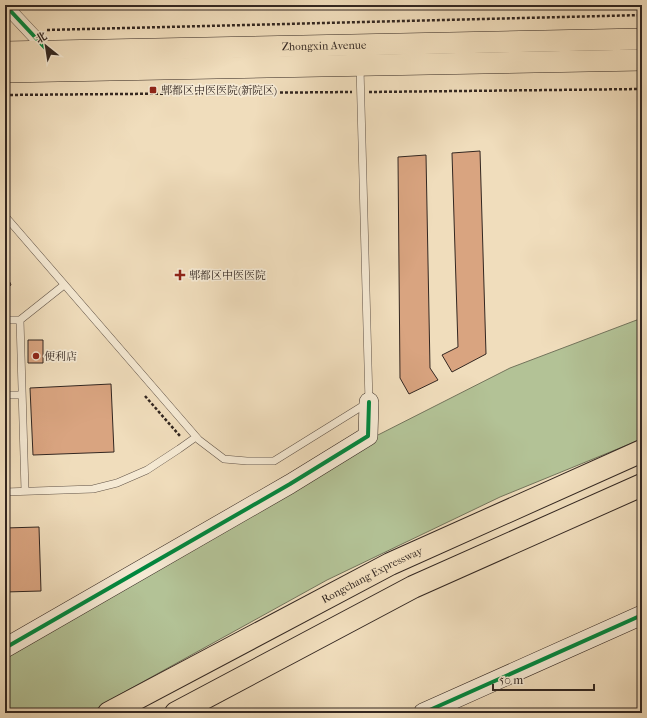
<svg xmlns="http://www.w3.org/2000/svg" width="647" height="718" font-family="'IM FELL French Canon','Noto Serif SC',serif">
	<rect width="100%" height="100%" fill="#f0ddbc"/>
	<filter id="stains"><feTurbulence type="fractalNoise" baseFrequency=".005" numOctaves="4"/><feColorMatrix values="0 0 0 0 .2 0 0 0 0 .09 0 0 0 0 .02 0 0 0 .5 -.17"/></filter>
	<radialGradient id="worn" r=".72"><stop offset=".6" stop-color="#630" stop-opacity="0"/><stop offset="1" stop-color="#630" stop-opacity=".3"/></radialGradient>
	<path fill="#b3c296" stroke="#73745c" d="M642,318V439L500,497L327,580L119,695L90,713H5V642L305,472L510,368Z"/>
	<path fill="#d9a480" stroke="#332721" d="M480,151L486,354L452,372L442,355L458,347L452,153Z
		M426,155L430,368L438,380L409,394L400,378L398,157Z
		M5,271L11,285L5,289Z
		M28,340H43V363H28Z
		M111,384L114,452L33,455L30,388Z
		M39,527L41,591L5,592V528Z"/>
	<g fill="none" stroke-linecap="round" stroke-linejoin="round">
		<defs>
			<path id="lane" d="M5,216L199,440L224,459L247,461H274L369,402L360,68
				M5,320H20L64,285
				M20,320L25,491
				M5,395H22
				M5,492L93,489L117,483L147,470L179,449L196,437"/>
			<path id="street" d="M5,5L48,51"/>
			<path id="secondary" d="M5,648L290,484L368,436L369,402
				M423,713L642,615"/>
			<g id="primary">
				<path id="s1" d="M5,52L642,39"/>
				<path d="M5,72L642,60"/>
			</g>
			<g id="highway">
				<path id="s2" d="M109,713L390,564L642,451"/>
				<path d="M176,713L413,587L642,485"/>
			</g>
		</defs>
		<use href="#lane" stroke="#625448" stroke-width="8"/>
		<use href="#street" stroke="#625448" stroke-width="14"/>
		<use href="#secondary" stroke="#332721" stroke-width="20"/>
		<use href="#primary" stroke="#332721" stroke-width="22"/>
		<use href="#highway" stroke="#332721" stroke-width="24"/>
		<path stroke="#332721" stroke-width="2.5" stroke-dasharray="3 2" stroke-linecap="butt" d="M47,30L642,15
			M369,92L642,89
			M5,95L352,92
			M145,396L180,436"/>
		<use href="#lane" stroke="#f5e9d3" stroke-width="7"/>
		<use href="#street" stroke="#f5e9d3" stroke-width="13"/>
		<use href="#secondary" stroke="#f5e9d3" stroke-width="19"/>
		<use href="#primary" stroke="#f0ddbc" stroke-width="21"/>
		<use href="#highway" stroke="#f0ddbc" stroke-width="22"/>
		<defs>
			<path id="cycleway" d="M5,5L48,51
				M5,648L290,484L368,436L369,402
				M423,713L642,615"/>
		</defs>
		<use href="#cycleway" stroke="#f5e9d3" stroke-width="6"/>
		<use href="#cycleway" stroke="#00873e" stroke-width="4"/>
	</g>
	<g fill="#8f2418" stroke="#f5e9d3" stroke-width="1.5">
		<rect x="149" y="86" width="8" height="8" rx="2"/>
		<path d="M178 269h4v4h4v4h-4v4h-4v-4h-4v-4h4z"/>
		<circle cx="36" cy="356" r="4"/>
	</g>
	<g text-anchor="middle" stroke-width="3.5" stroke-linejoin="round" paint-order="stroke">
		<g font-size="11" fill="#332721" stroke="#f5e9d3">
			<text dy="4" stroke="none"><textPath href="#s1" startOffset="319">Zhongxin Avenue</textPath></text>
			<text dy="4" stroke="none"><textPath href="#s2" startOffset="297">Rongchang Expressway</textPath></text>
		</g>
		<g font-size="11" fill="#332721" stroke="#f5e9d3" text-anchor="start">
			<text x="161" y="94">郫都区中医医院(新院区)</text>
			<text x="189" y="279">郫都区中医医院</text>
			<text x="44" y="360">便利店</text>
		</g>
	</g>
	<rect width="647" height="718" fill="none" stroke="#f0ddbc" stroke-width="20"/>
	<rect x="6" y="6" width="635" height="706" fill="none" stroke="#332721" stroke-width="2"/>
	<rect x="10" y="10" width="627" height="698" fill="none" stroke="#332721"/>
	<g transform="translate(46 46) rotate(330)" stroke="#f5e9d3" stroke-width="3" paint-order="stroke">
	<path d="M0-3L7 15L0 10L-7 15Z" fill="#332721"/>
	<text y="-6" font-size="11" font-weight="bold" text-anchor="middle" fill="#332721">北</text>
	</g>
	<path d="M493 684v6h101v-6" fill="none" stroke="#332721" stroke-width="2"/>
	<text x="499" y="684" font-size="12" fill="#332721" stroke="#f5e9d3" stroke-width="3" paint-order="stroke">50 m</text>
	<rect width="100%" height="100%" filter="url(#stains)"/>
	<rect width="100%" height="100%" fill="url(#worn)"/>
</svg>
